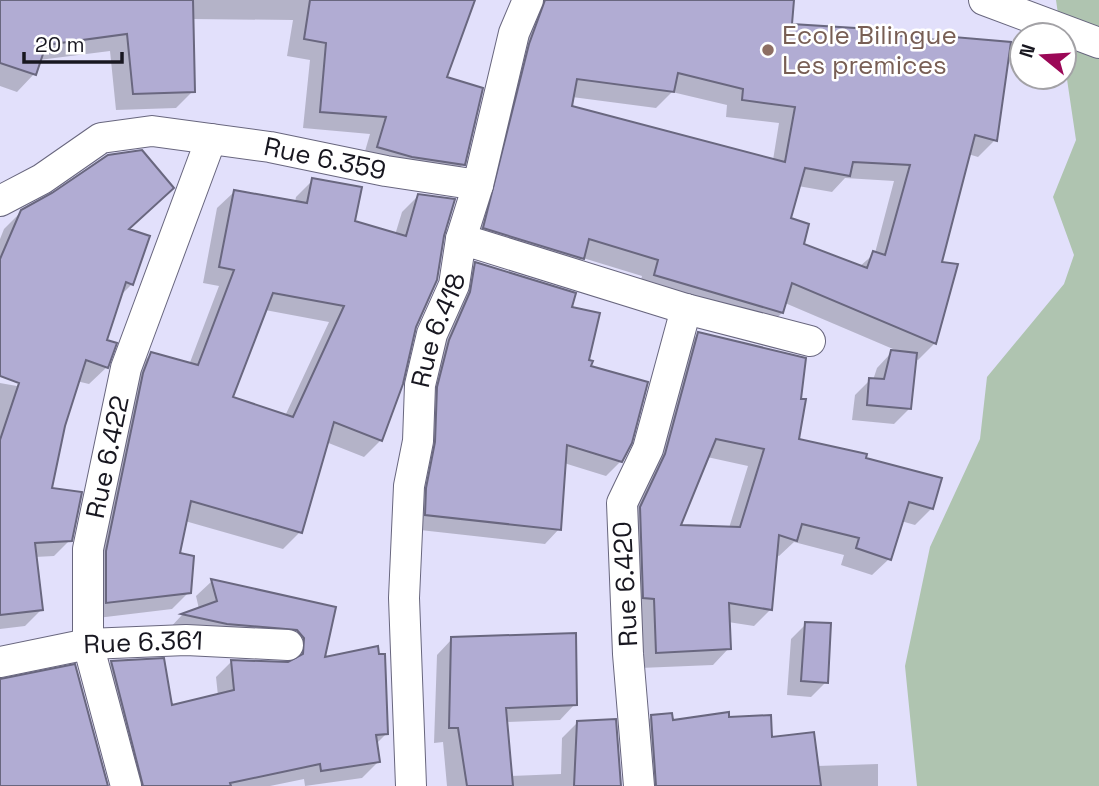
<svg xmlns="http://www.w3.org/2000/svg" width="1099" height="786" font-family="'Space Grotesk',sans-serif">
	<rect width="100%" height="100%" fill="#e2e0fb"/>
	<path fill="#afc4b0" d="M1056,0H1099V786H917L905,666L930,547L980,439L987,377L1064,284L1074,255L1053,197L1076,140L1064,59V35H1061Z"/>
	<path fill="#0003" fill-rule="evenodd" d="M0,0H473L445,79L463,164L446,182L361,165L370,134L303,128L310,60L287,56L293,20L192,19L193,91L176,108L116,110L110,51L39,60L34,74L17,92L0,86Z
		M524,0H792L790,25L950,43L954,39L995,140L978,157L968,154L940,264L935,343L918,360L914,358L910,408L894,424L852,420L855,395L870,380H873L877,368L892,352H900L785,303L782,313L765,329L638,292L642,276L583,258L566,275L467,244ZM672,92L727,105L726,117L779,123L773,160L570,107L572,97L656,108ZM845,178L894,181L875,253L859,267L801,245L789,220L798,186L832,192Z
		M313,180L353,222L395,235L402,212L419,195L414,326L381,440L364,457L326,442L300,532L283,549L185,521L178,555L189,592L172,609L89,619L134,371L151,354L189,365L219,286L203,283L217,208L234,192L295,202L296,197ZM265,310L329,322L285,416L231,398Z
		M22,211L127,230L132,284L120,296L104,341L107,367L89,384L0,363V239L4,229Z
		M476,264L570,308L621,461L606,476L564,463L559,529L545,544L411,529L424,403L461,278Z
		M698,334L797,441L864,459L932,508L915,525L901,521L889,559L872,575L841,565L844,555L794,542L779,556L776,555L771,609L754,626L728,622L729,648L713,665L640,668L624,525L682,351ZM707,457L748,466L729,528L679,526Z
		M0,383L73,396L50,489L70,540L54,556L35,557L41,610L25,626L0,629Z
		M212,581L334,609L322,659L387,733L375,745L378,762L362,778L305,786L304,779L270,786H124L96,678L111,662L163,660L171,707L218,696L216,677L231,662L288,664L289,654L168,630L182,615L199,609L196,596Z
		M806,624L826,682L811,697L787,695L791,639Z
		M452,639L575,704L560,720L505,722L511,776L561,774L562,738L577,723L620,786H447L443,742L434,743L437,655Z
		M651,717L671,722L728,719L817,766L878,764V786H640L636,733Z"/>
	<path fill="#b1acd3" stroke="#69677f" stroke-width="2" fill-rule="evenodd" d="M0,0H193L195,92L133,94L127,34L46,45L36,75L0,63Z
		M310,0H475L447,77L483,88L465,165L412,157L377,147L386,117L320,112L326,43L304,39Z
		M545,0H794L792,24L887,30V34L953,42L954,37L1011,42L997,141L975,135L942,262L958,264L936,344L792,283L783,313L654,275L658,260L589,239L584,259L483,228L529,44ZM678,73L743,89L742,100L795,107L785,162L572,106L577,79L674,92ZM853,162L910,165L885,255L873,251L867,268L804,244L809,224L791,218L805,168L850,176Z
		M142,150L174,188L129,229L150,236L133,285L126,282L107,340L117,343L108,368L86,360L65,426L52,488L82,492L72,541L35,543L43,610L0,615V440L19,383L0,376V259L21,210L52,193L108,155Z
		M312,178L362,187L355,221L406,236L418,194L455,199L444,236L437,280L416,327L403,384L382,441L334,422L302,533L191,501L180,553L194,556L191,593L106,603V551L143,373L151,352L198,365L234,270L219,267L234,190L307,203ZM273,293L344,306L293,417L233,397Z
		M475,262L576,293L572,307L600,313L589,360L593,361L591,366L648,382L632,443L622,462L567,445L561,530L425,515L426,488L435,442L437,387L449,340L470,292Z
		M698,332L806,358L801,399H806L799,439L867,454L866,458L942,478L933,509L909,502L891,560L856,548L859,538L802,524L797,541L779,535L772,610L729,603L731,649L656,653L654,599L643,598L640,507L665,454ZM716,439L764,449L740,527L681,525Z
		M891,350L917,353L911,409L867,405L869,378L884,379Z
		M211,579L336,607L325,657L378,646L379,654H385L388,734L376,735L380,762L321,771L320,764L230,783L231,786H143L111,661L164,658L172,705L234,690L231,660L288,662L303,654L304,638L297,630L227,624L181,614L217,601Z
		M805,622L831,623L828,683L801,681Z
		M576,633L577,705L506,708L513,786H467L458,728H449L451,637Z
		M75,664L108,786H0V679Z
		M729,712V717L771,715L772,737L814,732L821,786H656L651,715L672,713L673,720Z
		M616,719L621,786H574L577,721Z"/>
	<g fill="none" stroke-linecap="round" stroke-linejoin="round">
		<defs>
			<g id="street">
				<path d="M984,0L1099,43"/>
				<path id="s1" d="M0,201L42,179L101,138L152,131L270,147L386,171L478,185L514,33L528,0"/>
				<path d="M461,239L478,185"/>
				<path id="s2" d="M0,662L88,644L186,640L288,645"/>
				<path id="s3" d="M126,786L88,644V549L126,368L211,139"/>
				<path id="s4" d="M411,786L404,598L409,486L418,441L420,385L432,334L454,285L461,239L686,309L810,341"/>
				<path d="M639,786L628,654L622,503L648,449L686,309"/>
			</g>
		</defs>
		<use href="#street" stroke="#68667e" stroke-width="32"/>
		<use href="#street" stroke="#fff" stroke-width="30"/>
	</g>
	<circle fill="#8d6e63" stroke="#fff" stroke-width="2.5" cx="768" cy="50" r="7"/>
	<g text-anchor="middle" stroke-width="5" stroke-linejoin="round" paint-order="stroke">
		<g font-size="26" fill="#785e54" stroke="#fff" text-anchor="start">
			<text x="782" y="44">Ecole Bilingue<tspan x="782" dy="30">Les premices</tspan></text>
		</g>
		<g font-size="26" fill="#181720" stroke="#fff">
			<text dy="9" stroke="none"><textPath href="#s1" startOffset="346">Rue 6.359</textPath></text>
			<text dy="9" stroke="none"><textPath href="#s4" startOffset="460">Rue 6.418</textPath></text>
			<text dy="9" stroke="none"><textPath href="#s3" startOffset="336">Rue 6.422</textPath></text>
			<text transform="translate(625 584) rotate(-93)" y="9">Rue 6.420</text>
			<text dy="9" stroke="none"><textPath href="#s2" startOffset="145">Rue 6.361</textPath></text>
		</g>
	</g>
	<g transform="translate(1043 56) rotate(288)"><circle r="33" fill="#ffffff" stroke="#a3a2a6" stroke-width="2"/>
	<path d="M0-5L12 26L0 18L-12 26Z" fill="#9b0857"/>
	<text y="-10" font-size="19" font-weight="bold" text-anchor="middle" fill="#181720">N</text>
	</g>
	<path d="M24 52v10h98v-10" fill="none" stroke="#181720" stroke-width="3.5"/>
	<text x="35" y="52" font-size="21" fill="#181720" stroke="#ffffff" stroke-width="5" paint-order="stroke">20 m</text>
</svg>
